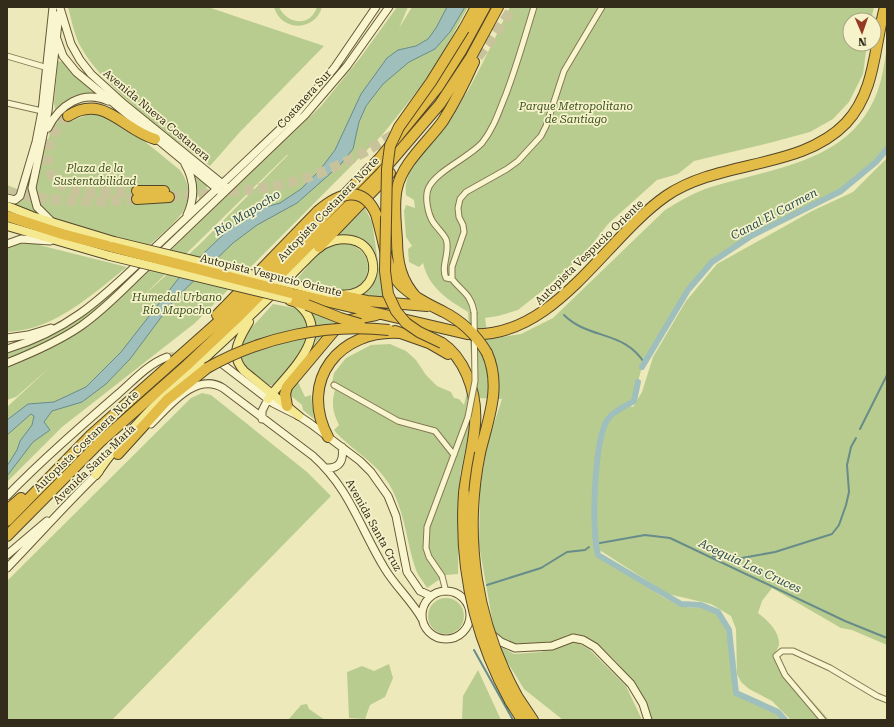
<svg xmlns="http://www.w3.org/2000/svg" width="894" height="727" font-family="'Roboto Serif',serif">
	<rect width="100%" height="100%" fill="#eee9bb"/>
	<path fill="#b9cc8f" fill-rule="evenodd" d="M68,7H208L324,46L239,133L210,166C172,136 95,83 77,39C73,29 71,18 68,7Z
		M274,7H279C287,24 310,28 317,7H322C315,32 281,32 274,7Z
		M397,7H408L399,28L412,7H468L441,56L426,80L383,134L195,323L62,427L7,482V407L49,368L16,397L7,400V367L65,340L93,320L173,248L321,106L360,58ZM288,155L201,243L140,299L287,155Z
		M510,7H874L871,20H850V44H867L863,74L849,102L833,119L810,132L773,142L694,161L678,174L657,180L608,224L586,252L542,291L518,310L498,316L485,318L488,339L521,334L553,318L665,210C680,201 695,192 711,187C771,168 844,164 874,100C882,83 884,65 887,47V146L875,161L840,190L751,234L711,261L687,289L643,363L633,400L624,405L633,407L642,392L653,357L686,301L717,264L812,211L853,192L887,158V645L852,630L841,628L772,588L762,601L758,613C767,620 780,631 779,645C778,648 775,653 773,657L829,720H791L772,701L749,689L741,682L737,674L736,629L731,616L711,604L668,594L601,551L596,554C602,564 617,567 627,573C643,583 661,598 679,605C691,610 702,605 715,612C731,622 732,676 734,694L777,714L783,720H651C649,713 647,706 644,700C634,680 594,628 568,635C564,636 561,640 557,641C541,645 525,645 508,644L494,630L479,545L480,490L487,445L502,399L476,398L460,475L458,574L446,575L427,588C424,582 418,576 416,570C406,541 405,511 389,484C376,462 351,450 334,430L339,425C333,413 331,404 335,390L331,388L334,373L346,358L371,345L390,344L406,351L416,360L426,375L437,386L451,392L454,398L459,399L464,405L472,371L468,312C447,299 429,288 423,263L419,267L409,262L408,249L412,246L406,237L404,211L406,205L415,208L414,200L406,195C403,171 424,152 438,135C469,97 488,51 510,7Z
		M58,61L63,62L77,78L94,91L93,93L74,96L55,109L54,102Z
		M64,112L72,121C79,118 87,114 95,114C117,115 162,156 180,170C204,205 173,222 150,245L76,227L55,220L45,212L39,204L36,195V180L40,162L51,131Z
		M192,173L208,186L195,199V181Z
		M30,180L31,200L43,216L9,203L20,202L22,200Z
		M7,185L17,189L14,195L7,193Z
		M365,208L372,222L379,269L386,300L355,296L370,285L368,245C360,236 351,235 339,235Z
		M31,242L43,246L127,267C91,295 55,330 7,332V249L19,244Z
		M338,243C376,242 376,287 348,291C332,294 312,285 296,280C308,266 320,248 338,243Z
		M129,278C98,317 53,342 7,359V353C60,336 89,315 129,278Z
		M273,304L295,308L302,313L308,323L306,346L275,385C265,388 247,373 242,364C240,360 239,355 238,352L245,335Z
		M307,309L335,322L315,343L316,336Z
		M298,382L305,397L311,395L314,419L303,410L302,405L290,395L293,385Z
		M202,393L211,395L307,472L331,496L112,720H7V581L191,398Z
		M428 616a18 18 0 1 1 36 0a18 18 0 1 1-36 0Z
		M573,640L590,650L626,686L642,720H563L524,689L496,644L514,654L541,652Z
		M389,664L393,678L385,697L370,705L365,719L349,718L347,672L362,666L374,671Z
		M478,670L501,720H462L463,696Z
		M307,704L309,709L325,720H288L301,705Z"/>
	<path fill="#9fbfbc" stroke="#678c8a" d="M447,7H465L450,32L435,49L409,62L383,84L366,106L359,122L353,149L340,165L297,203L257,225L233,243L174,300L130,359L106,384L82,402L52,411L44,422L50,430L33,442L7,476V466L17,450L20,441L32,425L34,416L31,414L7,435V420L28,404L54,402L86,387L121,352L182,274L228,230L249,212L280,203L301,189L319,171L335,150L361,94L387,58L398,50L416,46L428,39L436,28Z"/>
	<g fill="none" stroke-linecap="round" stroke-linejoin="round">
		<path stroke="#678c8a" stroke-width="2" d="M564,315C589,340 625,330 645,364
			M860,429L887,375
			M600,543L645,535L670,538L845,621L887,638
			M713,556L742,558L775,552L832,534L839,525L846,505L849,492L847,465L851,447L856,438
			M487,585L541,568L567,552L585,550L589,547
			M474,650L513,720"/>
		<path stroke="#9fbfbc" stroke-width="6" d="M642,367L688,290L712,262L751,236L841,191L876,162L887,149
			M638,382L634,401C626,406 613,411 608,419C594,439 591,531 598,555L681,604L701,605L718,612L729,630L736,693L778,712L785,720"/>
		<path stroke="#c9c39b" stroke-width="7" stroke-dasharray="7 3.5" stroke-linecap="butt" d="M167,357C186,352 203,354 221,363"/>
		<path stroke="#c9c39b" stroke-width="10" stroke-dasharray="10 5" stroke-linecap="butt" d="M469,69L494,36L513,7
			M68,116C57,126 50,138 48,153C43,203 106,192 137,191
			M413,121L442,96
			M7,192C50,202 94,203 137,199
			M169,197C207,193 247,192 284,184C325,175 366,153 400,130"/>
		<defs>
			<path id="street" d="M7,56L48,68
				M7,103L42,111
				M452,279L446,278C440,266 451,252 446,239C443,233 437,228 433,222C428,214 424,196 429,187C437,171 468,158 482,143C494,128 499,111 506,94C517,65 525,36 534,7
				M474,312C471,294 462,292 452,279V267L464,232L463,225L459,217L458,208L460,199L466,192L507,169L518,161L541,136L546,126L564,71L602,7
				M334,385L398,421L435,431L454,455
				M446,592L442,576L429,557L426,548L427,527L468,417
				M823,720L785,675L776,656L782,651H793L830,668L877,696L887,700"/>
			<path id="secondary" d="M60,8L71,44L80,60L91,74L124,104L225,186
				M52,25L63,56L76,72L221,192
				M48,128C59,106 82,89 108,101
				M185,164C195,181 195,198 187,215
				M7,198L15,200L20,196L36,142L42,111L53,7
				M51,221L37,207L32,188L48,111L59,14
				M7,244L21,239L50,241
				M149,253L296,114L335,67L376,7
				M159,255L305,115L347,66L389,7
				M7,338L28,335L51,328
				M7,349C66,331 98,302 142,260
				M7,363C32,353 58,342 81,326C107,308 128,284 151,263
				M221,363L273,403L299,416L311,424L360,461L371,472L388,496L396,516L407,572L420,591L431,596
				M262,419V411L268,399
				M151,424C168,408 195,371 223,388L313,456C350,489 360,528 385,569C396,587 412,601 422,619
				M326,468C340,469 344,460 342,447
				M7,496C42,460 80,427 118,394C133,381 148,364 167,357
				M7,555L47,521
				M7,568C38,536 67,503 99,472
				M422 615a24 24 0 1 1 48 0a24 24 0 1 1-48 0Z
				M490,633L501,642L515,648L552,646L573,638L583,640L595,647L631,684L643,704L648,720"/>
			<path id="primary" d="M7,206L32,216L114,241
				M7,226L110,256
				M249,322C240,338 228,354 244,371L299,416
				M268,399C287,373 338,333 295,302
				M96,475C138,412 200,366 253,313C269,298 285,282 300,266C308,259 315,249 325,244C341,236 363,237 371,256C374,264 374,274 369,282C353,306 318,290 296,285"/>
			<path id="highway" d="M464,29L476,7
				M68,116C104,93 123,130 155,139
				M137,191H164
				M137,199L169,197
				M376,214C393,272 381,282 442,311
				M7,216L62,234L112,247
				M319,247L390,173
				M291,293L467,334C554,341 603,240 666,196C720,159 801,170 846,123C876,91 874,46 885,7
				M338,295L367,301L427,306
				M417,298C401,281 397,262 397,240C396,223 393,204 397,188C403,162 428,142 443,121C455,102 465,82 474,62
				M290,300L307,305
				M217,315L318,211
				M395,331L429,343L448,354
				M442,343C454,351 461,361 467,375C485,418 469,449 464,493
				M287,406L285,394L287,387L334,331L350,320L376,315
				M328,437C298,380 340,329 400,333
				M480,453C488,419 502,387 487,353
				M118,454L167,400L207,368
				M7,510L21,498
				M7,521L91,435L243,300L380,158L438,87L461,51L485,7
				M7,536L100,442L187,365L240,315L380,174L440,104L471,57L498,7
				M517,696L533,720
				M510,701L522,720"/>
		</defs>
		<use href="#street" stroke="#857855" stroke-width="7"/>
		<use href="#secondary" stroke="#675938" stroke-width="9"/>
		<use href="#primary" stroke="#52452a" stroke-width="10"/>
		<use href="#highway" stroke="#52452a" stroke-width="12"/>
		<use href="#street" stroke="#f9f5ce" stroke-width="5"/>
		<use href="#secondary" stroke="#f9f5ce" stroke-width="7"/>
		<use href="#primary" stroke="#f4e990" stroke-width="8"/>
		<use href="#highway" stroke="#e2bc47" stroke-width="10"/>
		<defs>
			<path id="street-bridge" d="M468,417L475,381L474,312"/>
			<path id="primary-bridge" d="M114,241L296,285
				M110,256L288,299"/>
			<path id="highway-bridge" d="M318,211C338,194 362,183 376,214
				M112,247L291,293
				M307,305L340,318L360,324
				M442,311C462,321 476,334 487,353
				M442,343L419,332L406,323L396,311L388,294L385,271L387,169L390,146L399,127L431,82L464,29
				M207,368C262,337 327,323 389,330
				M480,453C463,537 476,621 517,696
				M464,493C459,566 474,636 510,701"/>
		</defs>
		<use href="#street-bridge" stroke="#857855" stroke-width="7" stroke-linecap="butt"/>
		<use href="#primary-bridge" stroke="#52452a" stroke-width="10" stroke-linecap="butt"/>
		<use href="#highway-bridge" stroke="#52452a" stroke-width="12" stroke-linecap="butt"/>
		<use href="#street-bridge" stroke="#f9f5ce" stroke-width="5"/>
		<use href="#primary-bridge" stroke="#f4e990" stroke-width="8"/>
		<use href="#highway-bridge" stroke="#e2bc47" stroke-width="10"/>
	</g>
	<g text-anchor="middle" stroke-width="3.5" stroke-linejoin="round" paint-order="stroke">
		<g font-size="11" fill="#342c1a" stroke="#f6f2ca">
			<text transform="translate(304 99) rotate(-48)" y="4">Costanera Sur</text>
			<text transform="translate(157 115) rotate(40)" y="4">Avenida Nueva Costanera</text>
			<text transform="translate(328 209) rotate(-46)" y="4">Autopista Costanera Norte</text>
			<text transform="translate(589 252) rotate(-44)" y="4">Autopista Vespucio Oriente</text>
			<text transform="translate(271 275) rotate(14)" y="4">Autopista Vespucio Oriente</text>
			<text transform="translate(86 441) rotate(-44)" y="4">Autopista Costanera Norte</text>
			<text transform="translate(94 464) rotate(-44)" y="4">Avenida Santa María</text>
			<text transform="translate(374 525) rotate(61)" y="4">Avenida Santa Cruz</text>
		</g>
		<g font-size="11" font-style="italic" fill="#3b5120" stroke="#f6f2ca">
			<text x="576" y="110">Parque Metropolitano<tspan x="576" dy="13">de Santiago</tspan></text>
			<text x="95" y="172">Plaza de la<tspan x="95" dy="13">Sustentabilidad</tspan></text>
			<text x="177" y="301">Humedal Urbano<tspan x="177" dy="13">Río Mapocho</tspan></text>
		</g>
		<g font-size="12" font-style="italic" fill="#294e54" stroke="#f6f2ca">
			<text transform="translate(247 213) rotate(-32)" y="4">Río Mapocho</text>
			<text transform="translate(774 214) rotate(-28)" y="4">Canal El Carmen</text>
			<text transform="translate(750 566) rotate(25)" y="4">Acequia Las Cruces</text>
		</g>
	</g>
	<rect width="894" height="727" fill="none" stroke="#342c1a" stroke-width="16"/>
	<g transform="translate(862 32) rotate(178)"><circle r="19" fill="#f6f2ca" stroke="#a8a384"/>
	<path d="M0-3L7 15L0 10L-7 15Z" fill="#953924"/>
	<text y="-6" font-size="11" font-weight="bold" text-anchor="middle" fill="#342c1a">N</text>
	</g>
</svg>
